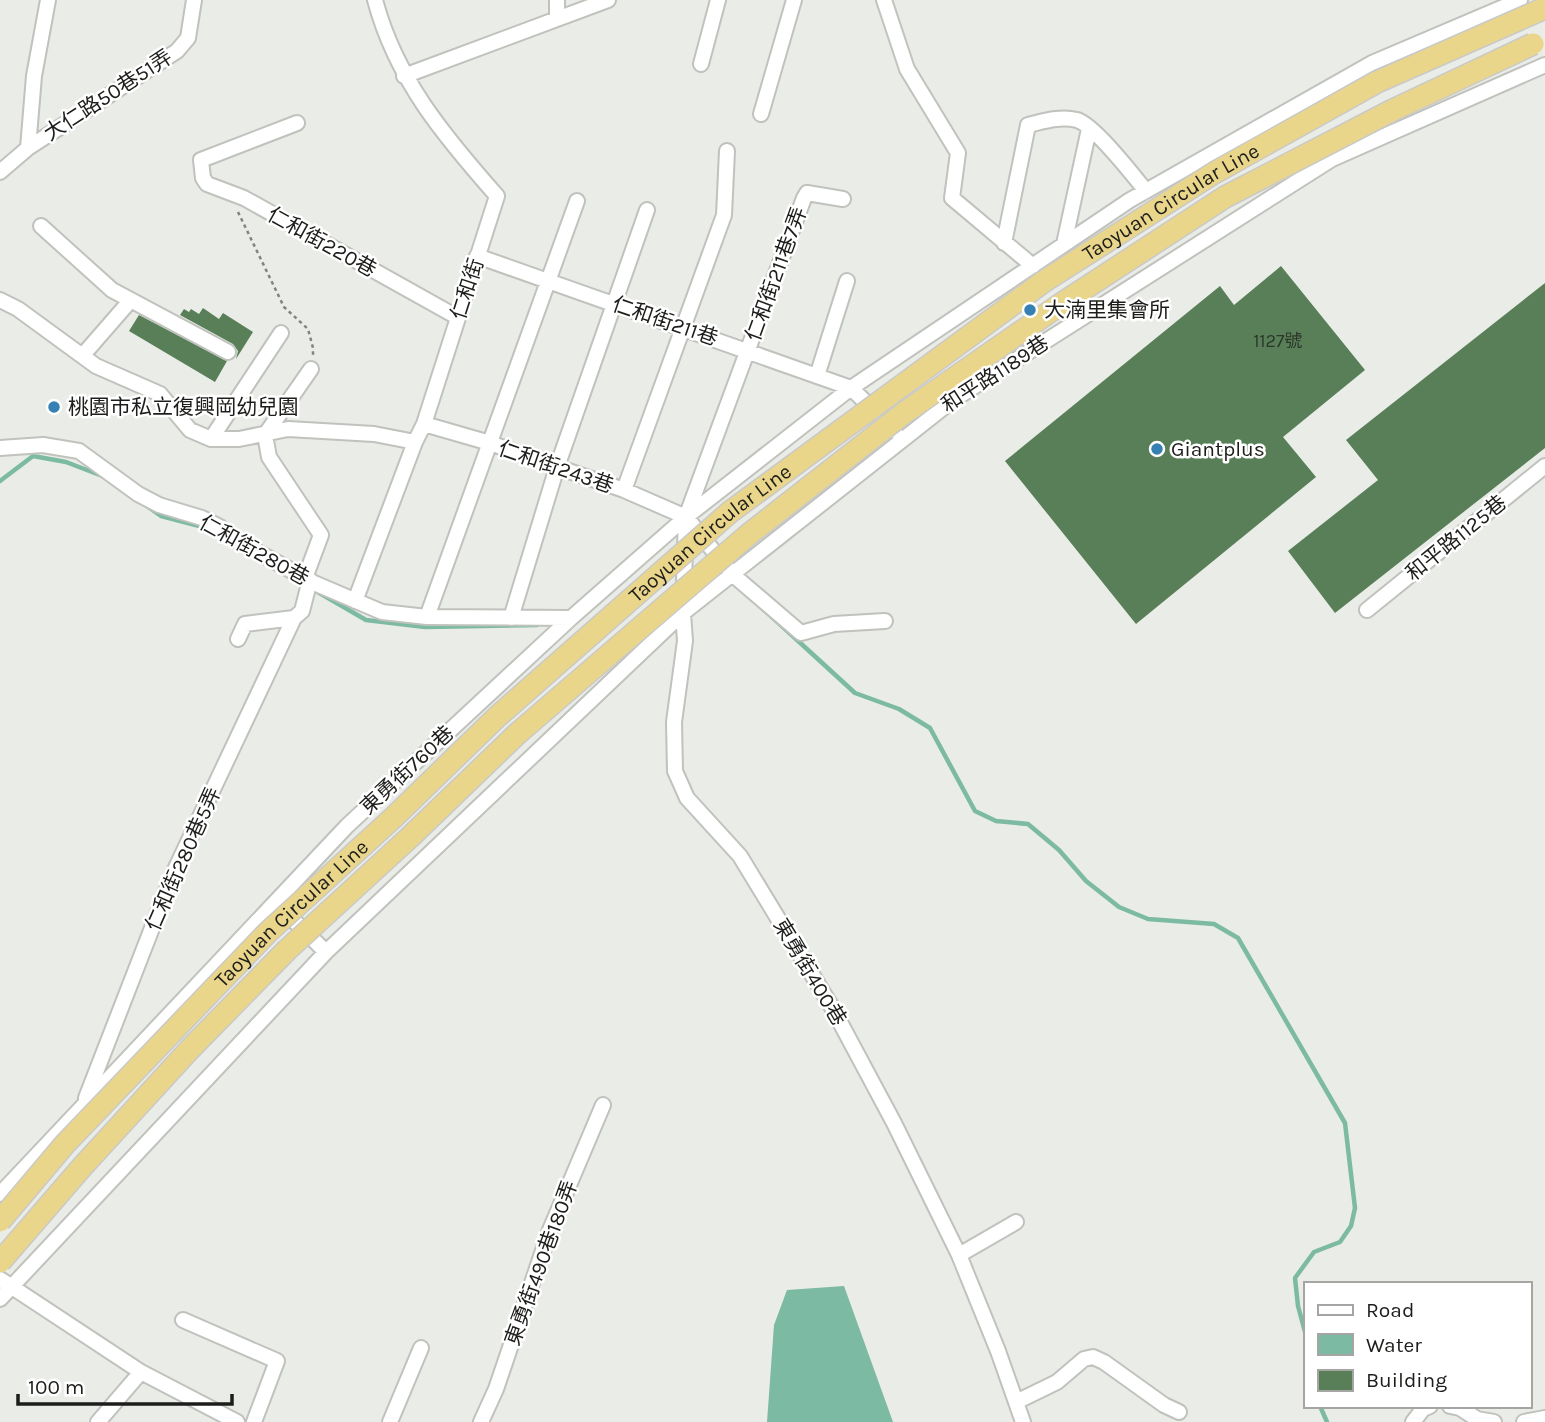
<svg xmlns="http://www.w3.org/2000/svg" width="1545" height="1422" font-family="Karla,'Noto Sans TC',sans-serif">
	<rect width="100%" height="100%" fill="#eaece7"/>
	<path fill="#7cbaa3" d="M844,1286L893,1422H767L774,1325L787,1290Z"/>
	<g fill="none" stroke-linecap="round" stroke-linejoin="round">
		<path stroke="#7cbaa3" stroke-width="4.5" d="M0,481L33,456L66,462L105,477
			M147,506L161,516L207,528
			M316,591L366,620L425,627L537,625
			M761,607L855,693L899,709L930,728L975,811L996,821L1028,824L1059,850L1086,881L1119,907L1148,919L1214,924L1238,938L1345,1123L1355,1208L1351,1226L1340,1242L1314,1252L1295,1278L1298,1306L1305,1332
			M1320,1406L1327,1422"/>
	</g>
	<path fill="#597f58" d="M1281,266L1365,370L1283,437L1316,477L1136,624L1005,461L1220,286L1234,305Z
		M1545,283V448L1335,613L1288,551L1378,480L1346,440Z
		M203,308L219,319L223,313L253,332L236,359L238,351L233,344L180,315L184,309L189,312L191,309L199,314Z
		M139,315L227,361L215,382L129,331Z"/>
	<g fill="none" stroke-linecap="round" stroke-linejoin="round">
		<defs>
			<path id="minor" d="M557,0V19
				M884,0L907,69L958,153L952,198L1033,266
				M701,64L718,0
				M404,76L608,0
				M761,114L794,0
				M297,123L201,160L203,178L207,184L244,198L457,317
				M28,148L177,51L188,38L194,0
				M0,172L28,148L34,76L48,0
				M843,199L807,193L804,198L686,517L683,613L685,641L674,722L675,771L687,798L740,856L833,1009L894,1123L959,1255L998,1351L1023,1422
				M41,226L112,290L228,352
				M1004,243L1028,125C1045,121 1060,116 1077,120C1094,125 1133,175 1146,191
				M1064,244L1089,129
				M477,256L851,388L895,431
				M0,300L18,309L96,366L160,394L190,430L211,439H239L288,429L374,434L415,442
				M83,355L130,301
				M817,376L847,281
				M424,424L490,443L557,467L624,490L686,517L732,574L801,633L834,624L885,621
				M211,439L281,333
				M0,448L43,445L79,451L138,494L159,505L202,518L220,527L234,539L314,583L382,612L427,617L571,618
				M624,490L724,215L727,151
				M305,578L321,535L269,457L265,435L311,369
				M355,601L415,442L424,424L497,196C444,136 396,79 375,0
				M1367,610L1545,466
				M427,617L577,201
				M511,618L557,467L647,210
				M238,639L245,624L294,618L302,611L310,580
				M282,909L326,952
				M86,1098L173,874L294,618
				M0,1194L347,826L571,618L686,517L851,388L1130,200L1372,63L1520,0
				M959,1255L1016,1222
				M0,1279L141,1372L237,1422
				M0,1299L326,952L683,613L953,400L1332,159L1545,65
				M183,1320L277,1361L254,1422
				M1016,1402L1057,1382L1084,1359L1093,1357L1104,1362L1164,1405L1179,1412
				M1450,1406L1460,1408L1477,1419L1494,1422
				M98,1422L141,1372
				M390,1422L421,1348
				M481,1422L496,1389L550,1230L603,1105
				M1413,1422L1423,1409L1430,1406
				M1524,1422L1545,1418"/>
		</defs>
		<use href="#minor" stroke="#c0c2bd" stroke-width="18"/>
		<path stroke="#838481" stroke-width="2.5" stroke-dasharray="3.5 3.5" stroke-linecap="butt" d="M238,212L284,307L308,329L313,348V355"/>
		<use href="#minor" stroke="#fff" stroke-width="14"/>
		<defs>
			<g id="highway-bridge">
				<path id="s1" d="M0,1221L65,1144L268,932L393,818L498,716L730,512L1043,282L1214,173L1377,82L1545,8"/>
				<path d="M0,1262L82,1167L190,1049L287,950L409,838L517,734L748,535L904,413L1061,304L1225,197L1393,110L1533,44"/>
			</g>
		</defs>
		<use href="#highway-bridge" stroke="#c9c9c8" stroke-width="24" stroke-linecap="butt"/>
		<use href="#highway-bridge" stroke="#ead68b" stroke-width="21"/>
	</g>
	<g fill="#3680b4" stroke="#fff" stroke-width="2.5">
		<circle cx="1030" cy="310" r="7"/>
		<circle cx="54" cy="407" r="7"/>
		<circle cx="1157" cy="449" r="7"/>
	</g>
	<g text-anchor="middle" stroke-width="5" stroke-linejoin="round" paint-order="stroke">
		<g font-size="18" fill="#2c362a">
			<text x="1278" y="347">1127號</text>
		</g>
		<g font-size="21" fill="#1d1d1b" stroke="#fff">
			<text transform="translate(108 95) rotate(-33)" y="7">大仁路50巷51弄</text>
			<text dy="7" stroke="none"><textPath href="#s1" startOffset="1558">Taoyuan Circular Line</textPath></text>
			<text transform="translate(322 242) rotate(29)" y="7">仁和街220巷</text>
			<text transform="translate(776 274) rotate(-70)" y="7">仁和街211巷7弄</text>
			<text transform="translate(467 289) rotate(-72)" y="7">仁和街</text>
			<text transform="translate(665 321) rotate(19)" y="7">仁和街211巷</text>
			<text transform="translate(995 374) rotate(-33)" y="7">和平路1189巷</text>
			<text transform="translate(556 467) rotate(19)" y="7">仁和街243巷</text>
			<text dy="7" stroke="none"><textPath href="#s1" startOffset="990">Taoyuan Circular Line</textPath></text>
			<text transform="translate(1456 538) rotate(-39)" y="7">和平路1125巷</text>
			<text transform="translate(254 550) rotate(29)" y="7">仁和街280巷</text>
			<text transform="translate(407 770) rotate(-43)" y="7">東勇街760巷</text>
			<text transform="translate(183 859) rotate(-66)" y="7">仁和街280巷5弄</text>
			<text dy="7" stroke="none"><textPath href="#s1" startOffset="424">Taoyuan Circular Line</textPath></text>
			<text transform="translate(810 972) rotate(59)" y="7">東勇街400巷</text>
			<text transform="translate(541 1263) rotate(-70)" y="7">東勇街490巷180弄</text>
		</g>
		<g font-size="21" fill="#1d1d1b" stroke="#fff" text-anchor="start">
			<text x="1044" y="317">大湳里集會所</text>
			<text x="68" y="414">桃園市私立復興岡幼兒園</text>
			<text x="1171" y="456">Giantplus</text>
		</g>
	</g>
	<rect x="1304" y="1282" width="228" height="126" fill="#ffffff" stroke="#a5a5a4" stroke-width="2"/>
	<rect x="1318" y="1305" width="35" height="10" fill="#ffffff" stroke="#a5a5a4" stroke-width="2"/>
	<text x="1366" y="1317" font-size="21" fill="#1d1d1b">Road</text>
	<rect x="1318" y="1334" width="35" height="21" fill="#7cbaa3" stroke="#a5a5a4" stroke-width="2"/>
	<text x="1366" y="1352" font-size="21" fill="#1d1d1b">Water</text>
	<rect x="1318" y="1370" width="35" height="21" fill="#597f58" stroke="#a5a5a4" stroke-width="2"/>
	<text x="1366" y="1387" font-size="21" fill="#1d1d1b">Building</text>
	<path d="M18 1394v10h214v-10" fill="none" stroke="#1d1d1b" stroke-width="3.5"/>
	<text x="28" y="1394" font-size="21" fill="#1d1d1b" stroke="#ffffff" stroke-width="5" paint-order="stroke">100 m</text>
</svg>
